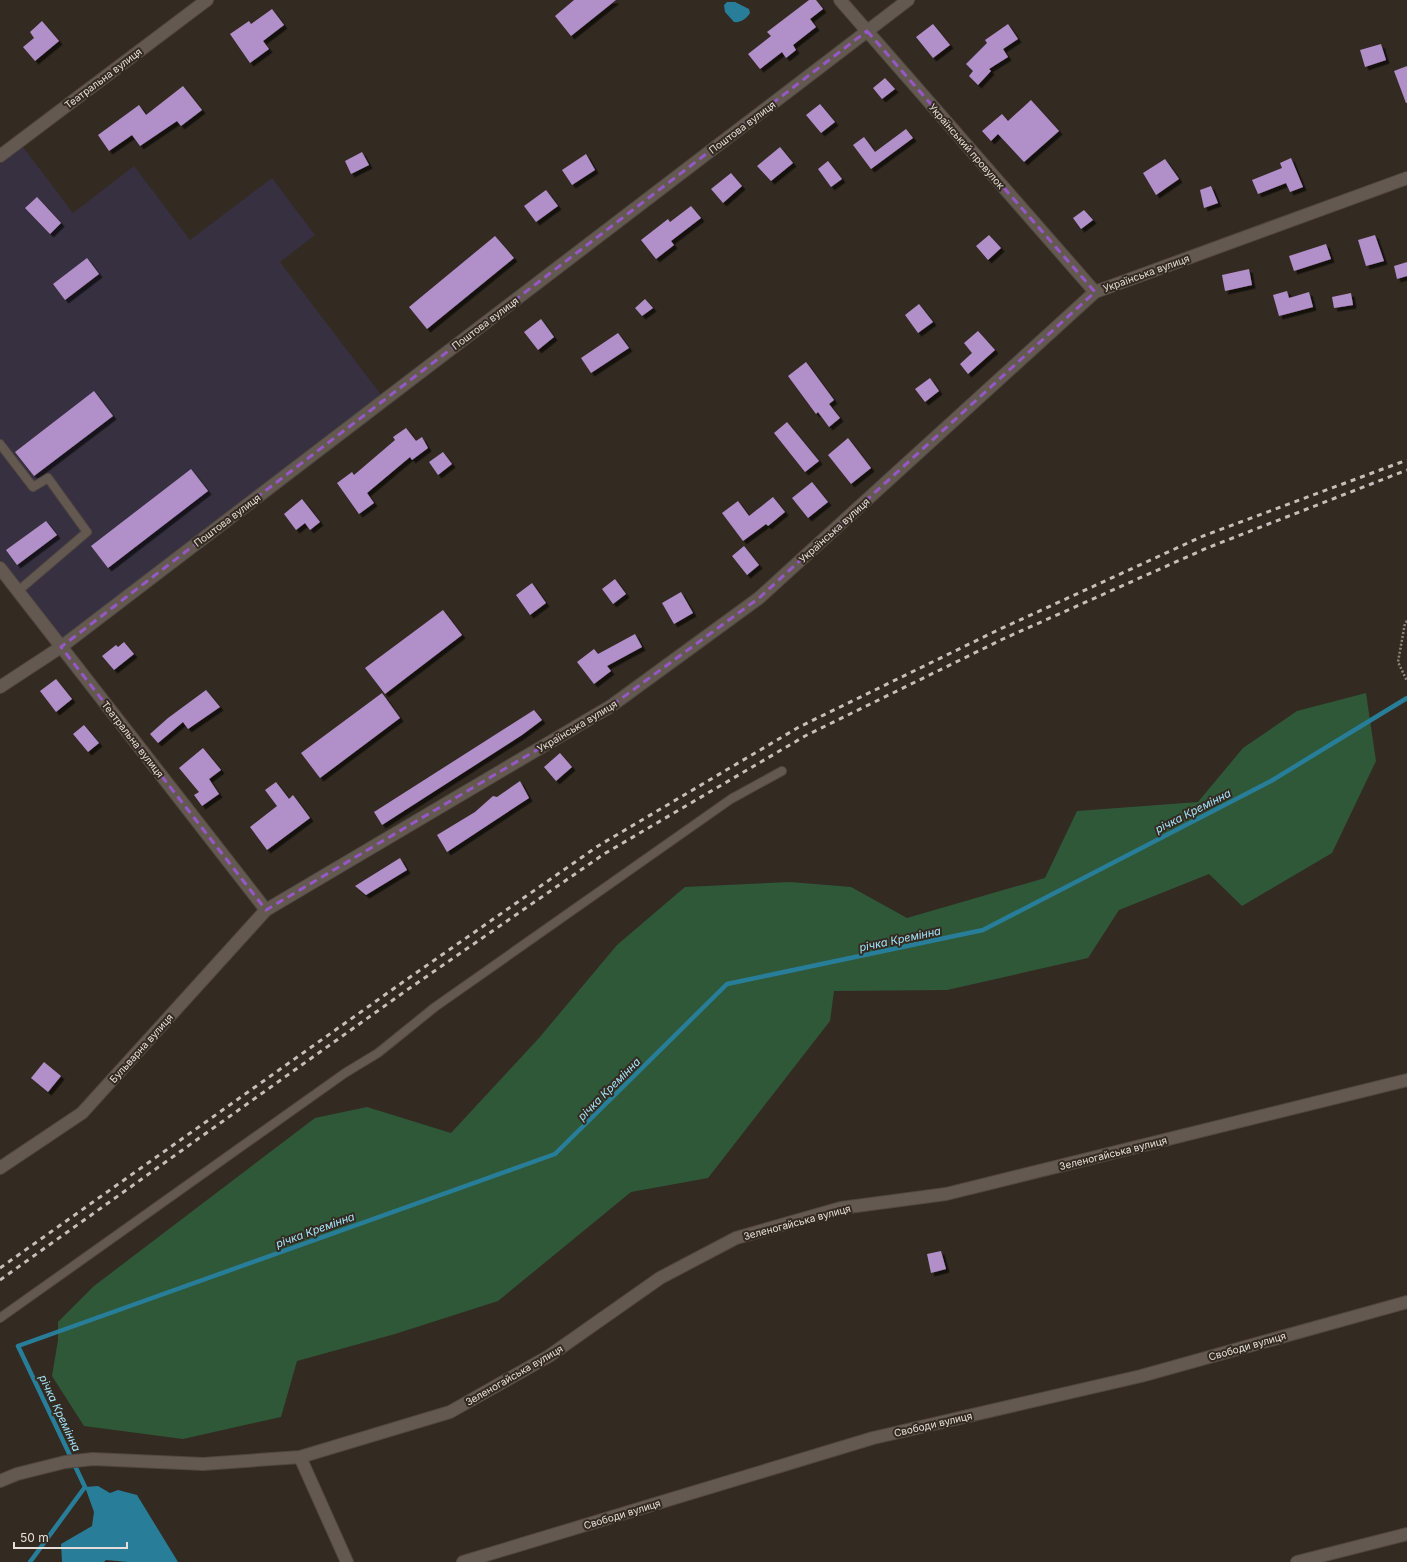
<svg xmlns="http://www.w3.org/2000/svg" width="1407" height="1562" font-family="Inter,sans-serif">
	<defs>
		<filter id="shadow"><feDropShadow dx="3.5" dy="3.5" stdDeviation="0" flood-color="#0009"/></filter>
	</defs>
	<rect width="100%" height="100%" fill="#332a21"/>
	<path fill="#363040" d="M23,147L73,213L134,166L190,240L272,178L315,235L280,262L382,396L62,640L0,560V164Z"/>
	<path fill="#2f5839" d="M1366,693L1376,761L1332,853L1242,906L1209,874L1119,910L1088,958L947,990L834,991L830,1021L708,1178L631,1192L498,1301L395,1334L297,1361L281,1417L183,1439L84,1426L52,1376L58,1340V1322L94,1286L315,1118L367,1107L451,1133L539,1038L617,945L685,887L790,882L851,887L907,918L1045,878L1077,811L1198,802L1243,748L1297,711Z"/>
	<path fill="#287e98" d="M727,2H735L749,9L750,13C747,18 741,23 734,22L725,12L724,5Z
		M98,1486L110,1493L118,1490L137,1495L178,1562H128L106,1560L104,1562H62L61,1544L92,1526L94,1512L85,1487Z"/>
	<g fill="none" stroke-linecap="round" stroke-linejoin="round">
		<path stroke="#287e98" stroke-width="4.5" d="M30,1562L85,1487L18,1346L555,1154L727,984L983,930L1271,781L1407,698"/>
	</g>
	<path fill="#b18fc8" filter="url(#shadow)" d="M574,0H616L571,36L555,16Z
		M809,0H816L823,9L810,19L816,27L793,45L796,50L786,58L782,52L760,69L748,54L771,36L767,32Z
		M272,9L284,25L263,41L269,49L250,63L230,34L249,21L251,24Z
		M42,21L59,41L35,61L23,47L34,38L30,32Z
		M933,24L950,45L933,58L916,37Z
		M1008,24L1018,39L1003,49L1008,57L989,69L991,71L978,85L969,76L973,71L966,64L987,43L985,40Z
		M1381,44L1386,60L1365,67L1360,50Z
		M1407,66V103H1406L1394,71Z
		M885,78L895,89L882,99L873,88Z
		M183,86L202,110L181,126L177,121L140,146L132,135L109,151L98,135L139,105L146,115Z
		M1031,100L1059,131L1024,162L998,134L991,141L982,131L1002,114L1008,121Z
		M820,104L835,122L821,133L806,115Z
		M906,129L913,138L871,169L853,145L864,137L875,152Z
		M780,147L793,163L771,181L757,166Z
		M362,152L369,165L351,174L345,161Z
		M586,154L595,170L572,185L562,170Z
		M1291,158L1303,187L1290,192L1286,183L1258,194L1252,180L1282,168L1280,163Z
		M1165,159L1179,179L1156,195L1143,173Z
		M828,161L842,179L831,187L818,169Z
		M731,173L742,186L723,203L711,189Z
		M1211,186L1218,203L1204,208L1200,190Z
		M546,190L558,206L536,222L524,206Z
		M37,197L61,223L50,234L25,208Z
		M691,206L701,218L671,241L674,245L656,259L641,240L668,219L670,222Z
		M1084,210L1093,220L1081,229L1073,218Z
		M989,235L1001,248L988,260L976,246Z
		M1375,235L1384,261L1366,266L1358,240Z
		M495,236L514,258L427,329L409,307Z
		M1326,244L1331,259L1294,271L1289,256Z
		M87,258L99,274L65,300L53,284Z
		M1407,262V276L1397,279L1394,266Z
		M1249,269L1252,285L1225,291L1222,275Z
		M1287,291L1289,298L1309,292L1313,307L1279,316L1273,295Z
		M1351,293L1353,305L1334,308L1332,297Z
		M645,299L653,308L642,316L635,308Z
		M919,304L933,322L918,333L905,315Z
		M541,319L554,337L538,350L524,332Z
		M978,331L995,350L968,374L960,364L972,353L964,343Z
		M618,333L629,348L591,373L581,358Z
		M806,362L834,400L829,404L840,418L829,427L818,412L816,414L788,376Z
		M930,378L939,391L925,402L915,389Z
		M94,391L113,416L34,476L15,452Z
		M787,422L819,461L805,472L774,433Z
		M406,428L416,441L422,437L428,448L412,460L410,457L367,493L374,503L359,514L337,483L352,472L354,475L395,440L393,437Z
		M848,438L871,468L851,484L828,455Z
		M443,452L452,464L438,475L429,462Z
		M191,469L208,491L108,568L91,546Z
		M812,482L828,502L808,518L792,498Z
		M773,497L785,512L768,526L766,524L743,541L722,513L738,501L749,516Z
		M302,499L320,522L310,530L305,523L296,530L284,514Z
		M46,521L57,535L17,565L6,550Z
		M744,546L759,565L747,575L732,556Z
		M615,579L626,594L613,604L602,589Z
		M532,583L546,603L530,615L516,595Z
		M681,592L693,613L674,624L662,603Z
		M443,610L462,635L385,694L365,668Z
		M635,634L642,647L607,666L611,671L594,684L577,662L594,649L598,654Z
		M124,642L134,654L114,670L102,656L116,645L118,647Z
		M56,679L72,699L56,712L40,691Z
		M206,690L220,707L188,729L183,722L158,743L150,734L168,718Z
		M382,693L400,718L320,778L301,753Z
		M534,710L542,720L522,735L382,825L374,812Z
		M84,725L99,743L88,752L73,734Z
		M203,748L221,770L209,779L219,794L202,806L194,795L199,792L179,768Z
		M560,753L572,767L556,781L544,767Z
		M520,781L529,798L447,852L437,835L475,812L493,796L497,797Z
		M276,782L289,799L293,795L310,818L267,850L250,827L277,806L265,790Z
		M400,858L407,870L366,895L355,886Z
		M44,1062L61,1076L48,1092L31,1078Z
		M941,1251L946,1269L931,1273L927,1254Z"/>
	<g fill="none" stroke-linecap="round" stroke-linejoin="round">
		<defs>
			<path id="lane" d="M0,444L33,487L48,478L87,532L18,591
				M0,1318L345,1073L378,1053L435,1007L731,799L782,771"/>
			<path id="street" d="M840,0L1095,292
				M0,156L207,0
				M0,568L266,910
				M0,687L61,647L908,0
				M0,1168L82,1113L266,910L611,706L759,598L1095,292L1407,178
				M300,1457L347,1562
				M0,1481L17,1474L65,1462L93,1459L203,1464L300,1457L450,1412L549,1356L660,1278L736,1238L841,1208L946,1194L1407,1080
				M463,1562L873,1438L1141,1376L1407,1302
				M1297,1562L1407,1534"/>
		</defs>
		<use href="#lane" stroke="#504741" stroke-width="10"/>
		<use href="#street" stroke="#504741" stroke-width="14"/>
		<path stroke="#8b837c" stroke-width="2.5" stroke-dasharray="2 2" stroke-linecap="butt" d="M1407,621L1405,623L1398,662L1407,681"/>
		<use href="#lane" stroke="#645950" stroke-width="8"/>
		<use href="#street" stroke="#645950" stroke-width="12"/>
		<path stroke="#c6beb9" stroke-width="3" stroke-dasharray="5 5" stroke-linecap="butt" d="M0,1268L403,982L598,846L799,727L998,630L1203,536L1407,460
			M0,1280L407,990L604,854L805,736L1003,639L1207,548L1407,470"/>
	</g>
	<path fill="none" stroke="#9658c6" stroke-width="3" stroke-dasharray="8 5" stroke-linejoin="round" d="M867,31L1095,292L759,598L611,706L266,910L61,647Z"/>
	<g text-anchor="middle" stroke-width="4" stroke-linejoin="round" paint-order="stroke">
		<g font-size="10" fill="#e5ded9" stroke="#332a21">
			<text transform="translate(103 78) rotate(-37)" y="4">Театральна вулиця</text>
			<text transform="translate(742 127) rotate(-37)" y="4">Поштова вулиця</text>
			<text transform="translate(967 146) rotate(49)" y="4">Український провулок</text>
			<text transform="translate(1146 273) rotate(-20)" y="4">Українська вулиця</text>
			<text transform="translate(485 323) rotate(-37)" y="4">Поштова вулиця</text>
			<text transform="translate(227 520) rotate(-37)" y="4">Поштова вулиця</text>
			<text transform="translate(834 530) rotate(-42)" y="4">Українська вулиця</text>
			<text transform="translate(577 726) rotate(-31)" y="4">Українська вулиця</text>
			<text transform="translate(133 739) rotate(52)" y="4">Театральна вулиця</text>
			<text transform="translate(141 1048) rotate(-48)" y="4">Бульварна вулиця</text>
			<text transform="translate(1113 1153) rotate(-14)" y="4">Зеленогайська вулиця</text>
			<text transform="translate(797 1222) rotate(-15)" y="4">Зеленогайська вулиця</text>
			<text transform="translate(1247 1346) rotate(-16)" y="4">Свободи вулиця</text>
			<text transform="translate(514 1375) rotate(-30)" y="4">Зеленогайська вулиця</text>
			<text transform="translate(933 1424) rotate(-13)" y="4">Свободи вулиця</text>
			<text transform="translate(622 1514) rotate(-17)" y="4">Свободи вулиця</text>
		</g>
		<g font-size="11" font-style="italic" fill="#a4e4fa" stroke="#332a21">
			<text transform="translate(1193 811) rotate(-27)" y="4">річка Кремінна</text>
			<text transform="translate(900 939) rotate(-12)" y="4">річка Кремінна</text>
			<text transform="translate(609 1089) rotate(-45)" y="4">річка Кремінна</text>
			<text transform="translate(315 1230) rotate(-20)" y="4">річка Кремінна</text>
			<text transform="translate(60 1413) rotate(65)" y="4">річка Кремінна</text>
		</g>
	</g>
	<path d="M14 1542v6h113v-6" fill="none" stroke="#e5ded9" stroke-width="2"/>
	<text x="20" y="1542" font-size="12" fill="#e5ded9" stroke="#332a21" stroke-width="3" paint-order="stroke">50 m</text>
</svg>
